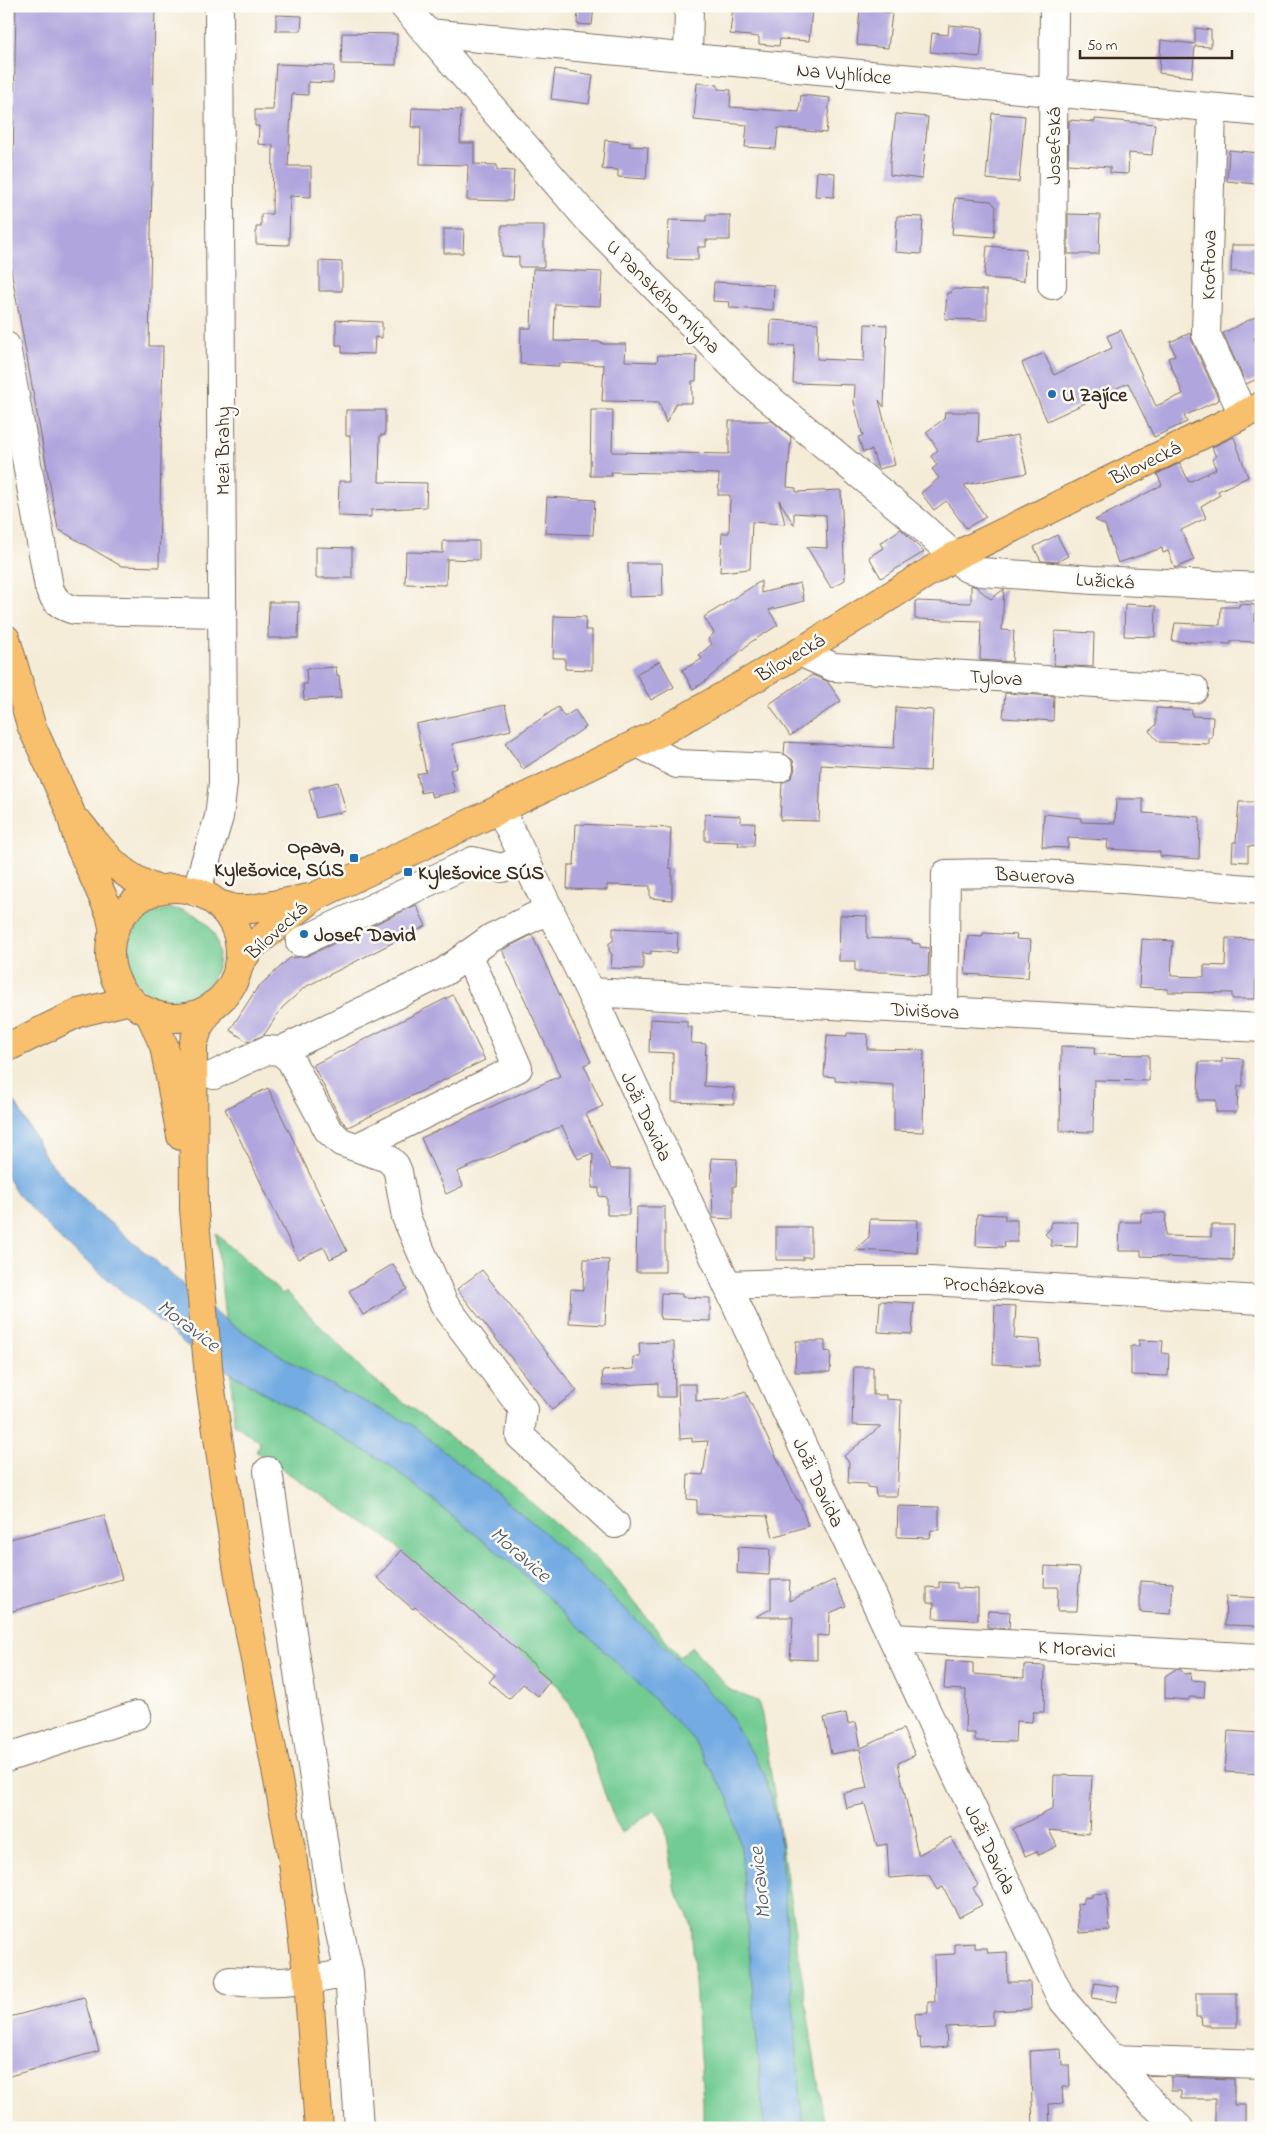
<svg xmlns="http://www.w3.org/2000/svg" width="1267" height="2134" font-family="'Indie Flower',sans-serif">
	<rect width="100%" height="100%" fill="#fdfcf7"/>
	<filter id="ink" filterUnits="userSpaceOnUse"><feTurbulence type="fractalNoise" baseFrequency=".02" numOctaves="2"/><feDisplacementMap in="SourceGraphic" scale="10" xChannelSelector="R" yChannelSelector="G"/><feConvolveMatrix kernelMatrix="1 2 1 2 8 2 1 2 1" color-interpolation-filters="sRGB"/></filter>
	<filter id="wash" filterUnits="userSpaceOnUse"><feTurbulence type="fractalNoise" baseFrequency=".0096" numOctaves="4" result="noise"/><feDisplacementMap in="SourceGraphic" scale="20" xChannelSelector="R" yChannelSelector="G"/><feGaussianBlur stdDeviation="1.12" result="paint"/><feColorMatrix in="noise" values="0 0 0 0 0 0 0 0 0 0 0 0 0 0 0 0 0 1.4 0 .05"/><feComposite in="paint" operator="in"/></filter>
	<g filter="url(#wash)">
		<rect width="100%" height="100%" fill="#f5ecd8"/>
		<path fill="#71cb92" stroke="#567a58" d="M127 955a46 46 0 1 1 92 0a46 46 0 1 1-92 0Z
			M216,1233L282,1294L286,1291L366,1373L504,1479L606,1567L679,1657L692,1647L730,1690L758,1701L762,1715L825,2128H803L779,1829L764,1773L724,1707L658,1640L538,1527L412,1425L313,1376L225,1320Z
			M231,1374L388,1464L511,1563L630,1675L693,1739L729,1799L741,1848L764,2128H703V2102L691,1923L676,1892L665,1825L655,1810L621,1833C597,1785 590,1729 558,1686L387,1538L256,1452L260,1442L234,1424Z"/>
		<path fill="#73abe2" stroke="#576a80" d="M6,1086L47,1159L89,1205L225,1320L313,1376L412,1425L538,1527L658,1640L724,1707L764,1773L779,1829L803,2128H764L741,1848L729,1799L693,1739L630,1675L511,1563L388,1464L196,1353L62,1241L15,1191L6,1175Z"/>
		<g id="blocks">
			<path fill="#b0a5dd" d="M16,6H155L149,346H163L159,567L121,566L58,529L11,270Z
				M578,6H594L592,25L577,24Z
				M733,6L812,8L809,41L780,39L779,46L759,44V37L730,34Z
				M860,9L892,13L888,48L857,45Z
				M276,15L302,16L301,31H276Z
				M949,25L983,28L980,57L930,52L932,33L948,35Z
				M1195,28L1211,30V47L1195,46L1192,77L1159,73L1161,40L1195,44Z
				M342,33L397,34L396,65L341,64Z
				M276,64L334,66L333,83L308,82V95L292,94L288,166H311V197L290,196L289,245L256,244V227H261V214H272L273,145L258,144L259,126H255V110H273Z
				M555,69L593,75L589,104L551,99Z
				M697,83L718,85V89L731,90L730,107L799,112L801,95L830,98L826,133L778,128L776,149L745,147L747,125L694,120Z
				M412,108L461,110L460,143H474V164L497,165V170L514,171L512,201L467,200L468,165L420,164L421,127H411Z
				M992,113L1025,116L1019,182L986,179Z
				M896,114L928,117L922,179L890,175V161Z
				M1095,119L1155,124L1152,155L1129,153L1128,174L1110,173V167L1068,164L1069,120L1095,122Z
				M605,140L630,143L629,146L648,147L646,179L618,177V170L602,169Z
				M1229,150L1259,153L1256,184L1227,181Z
				M817,171L835,173L834,197L815,196Z
				M955,198L991,201L996,207L994,237L952,234Z
				M1068,214L1100,215L1099,254H1068Z
				M706,215H730V240H706V247H698V260L667,259L669,220L706,221Z
				M897,216L923,217L921,254L895,252Z
				M502,225H544V267H519V257L502,256Z
				M444,229H464L463,253H444Z
				M1232,245H1260L1259,272H1231Z
				M987,246L1026,249L1024,281L984,278Z
				M319,261L342,262V291H319Z
				M533,269L602,272L600,306L555,304L554,341L602,342V344H626L625,361L657,362L658,355L697,356L696,381H692V403H676L666,423L659,402L602,401L604,365L559,363V366L520,364L521,328H531Z
				M714,282L774,285L773,310L729,308L730,302L713,301Z
				M952,289L987,290V320L945,319L947,293H951Z
				M1261,314V335L1254,338L1261,353V377L1246,384L1223,333Z
				M336,320L382,322V338L375,337L374,354L342,353V345H336Z
				M771,320L818,323L817,359L864,361L865,324L887,325L884,407L879,400L895,465L878,469L872,450L863,452L858,437L863,436L854,402L855,385L793,383L795,346L770,345Z
				M1121,330L1156,406L1183,394L1168,358L1175,355L1170,342L1190,333L1192,341L1219,400L1184,416L1187,422L1154,437L1128,383L1047,421L1022,363L1044,353L1054,375L1112,348L1107,336Z
				M346,410H385V435H380L379,482L427,483L426,507L371,510V517L338,516L339,481H351L350,436H346Z
				M591,410H613L612,452L729,454V421H772L791,437L787,487L796,488V492L841,490L845,580L831,588L807,547L827,548L826,515L794,513V525L779,500L785,524L752,522L750,569L720,572L722,533H729L730,495H718L719,474L611,472L612,476H590Z
				M945,412H979L978,442L1018,435L1027,473L964,485L986,517L966,528L946,501L934,510L921,493L939,478L932,469L937,465L931,456L938,450L926,432L944,419Z
				M1234,437L1248,477L1218,491L1220,495L1201,506L1206,518L1181,530L1194,560L1175,568L1168,551L1163,553L1162,548L1118,563L1105,525L1095,520L1162,485L1157,474L1180,463L1189,482L1216,469L1212,459L1216,457L1212,447Z
				M547,497L595,500L593,535L545,533Z
				M901,529L924,552L881,578L869,557L883,548L880,543Z
				M1057,535L1068,556L1057,562L1041,561L1034,547Z
				M443,541H479V560L447,559L446,585L405,584L406,552L443,553Z
				M316,547L352,548V578H316Z
				M628,563H662L663,596L629,597Z
				M761,581V593L800,583L804,601L769,610L778,625L751,642L703,683L693,689L682,670L702,659L699,655L712,644L708,639L714,633L704,617Z
				M971,585L976,587L991,599L1004,589L1002,630L1014,631L1012,662L980,660L981,621L915,619V601L971,603Z
				M269,602H299L298,638H268Z
				M1125,604L1156,606L1155,637L1124,636Z
				M1239,604L1255,605V621H1259L1258,642L1231,641V644L1172,641L1175,623L1220,625L1221,607H1239Z
				M554,616L586,617L585,630H592V670L565,669V658H553Z
				M1055,631L1094,633L1093,667L1054,665Z
				M660,661L674,687L651,700L636,674Z
				M336,667L337,676L339,675L341,698L304,700L303,684H307L306,669Z
				M812,675L827,681L841,701L790,736L769,704Z
				M1005,693L1054,696L1053,721L1003,718Z
				M505,705L511,730L452,744L457,768L450,770L455,792L432,797L430,791L421,793L417,774L426,772L416,724Z
				M558,707L564,717L575,710L586,727L523,769L505,743Z
				M896,707L933,710L930,771L821,765L819,821L780,820L782,783L792,777L795,769L793,760L784,754L785,742L894,748Z
				M1156,708L1192,710V716L1213,717L1212,738H1209V744L1159,742L1149,731L1156,725Z
				M338,782L346,811L316,818L309,789Z
				M1116,799H1143V813L1200,817L1199,859L1160,856V852L1107,849L1108,840L1068,838V848L1042,847L1044,814L1081,818V822L1115,823Z
				M1239,802H1261V847L1248,846V862L1232,861L1233,842H1236Z
				M705,814L741,816V823H755L754,846H738L739,842L705,841Z
				M576,824L671,828L669,868H672V900L650,898V886L607,885V890L567,889L568,865H574Z
				M416,905L426,926L305,987L282,1008L264,1035L248,1042L230,1030L257,988L290,958L307,956Z
				M840,915L867,916V938L912,940V943L920,944V947L929,948L928,976L887,972H855V961H839Z
				M613,928L664,930V932L678,933L677,953L651,951V954L643,953V969L611,968L612,954L609,951V943L613,941Z
				M983,933L1017,935L1016,939L1031,940L1028,978L965,974L968,936L982,937Z
				M532,935L591,1062L584,1065L603,1106L586,1114L611,1169H630L629,1215H607V1197L599,1196V1188H592L593,1153L578,1159L562,1126L457,1172L463,1186L446,1194L421,1138L560,1076L502,950Z
				M1226,938L1257,939L1255,999H1232V993L1168,992V989L1139,987L1142,939L1173,941L1171,976L1204,977V965L1225,966Z
				M453,995L485,1060L348,1127L341,1120L313,1065Z
				M650,1019L687,1021V1027H692L691,1043L706,1044L704,1086L734,1088V1104L672,1102L673,1053L649,1052Z
				M847,1033L868,1034L867,1049L924,1050L923,1132L894,1131V1085L835,1081V1077L824,1076L827,1035L847,1036Z
				M1061,1046L1095,1047L1094,1054L1149,1055V1081L1094,1080L1093,1132L1060,1131Z
				M1222,1058L1243,1059V1086H1238L1237,1112H1216V1100H1198L1199,1062H1222Z
				M268,1088L347,1251L330,1259L324,1247L298,1259L225,1109Z
				M711,1158L737,1159L736,1186H733V1219L713,1218Z
				M637,1207H665V1272H636Z
				M1141,1213H1166L1165,1236L1211,1237V1225H1234L1233,1260L1141,1256V1251H1119L1120,1222H1141Z
				M977,1214L1005,1215V1220H1017V1242H1004L1005,1247L976,1246Z
				M870,1219L918,1220L917,1253L855,1250L869,1237Z
				M1051,1222H1078L1077,1247L1051,1246V1240L1045,1234L1051,1228Z
				M776,1227H811V1257H803V1260H776Z
				M584,1259L609,1260L605,1325L569,1323L571,1289L583,1290Z
				M393,1264L407,1289L363,1315L349,1291Z
				M482,1270L577,1391L552,1410L457,1289Z
				M661,1293L682,1294V1297L710,1298V1321L660,1319Z
				M880,1301L914,1303L912,1334L878,1332Z
				M995,1305L1016,1306L1014,1338L1040,1340L1039,1366L993,1364Z
				M1139,1340L1163,1341L1162,1353L1169,1354L1168,1376L1131,1375V1346H1139Z
				M796,1341H825V1351L831,1352L830,1372H795Z
				M674,1342L675,1397H658V1383L603,1386L602,1371L634,1369L633,1357H640L639,1343Z
				M854,1367H873V1395H886V1399L901,1400L900,1439L897,1496H876L875,1488L867,1487V1484L848,1483L849,1462L844,1456L881,1426L852,1425Z
				M678,1384H696V1401L726,1399L745,1391L797,1500H799L808,1526L773,1537L767,1516L697,1514V1500L687,1499L688,1474L703,1475L708,1441L692,1442V1438L680,1439Z
				M898,1506L939,1507V1530H931L930,1538L897,1537Z
				M104,1515L122,1579L6,1613V1540Z
				M738,1547L770,1549L769,1575L737,1573Z
				M401,1550L537,1667L536,1669L550,1681L538,1696L523,1684L509,1699L489,1682L495,1675L415,1607L413,1609L377,1578Z
				M1045,1566L1080,1568L1077,1611H1057L1058,1587H1044Z
				M771,1580H790L789,1601L834,1580L846,1606L830,1613L829,1636L817,1635V1660L790,1659L793,1617H755L771,1609Z
				M1140,1581L1173,1583L1171,1614L1140,1612Z
				M939,1582L957,1583V1588L978,1589V1620L933,1618L934,1603H927V1587L939,1588Z
				M1226,1596L1261,1598L1260,1626L1225,1625Z
				M988,1611L1010,1612L1009,1629L987,1627Z
				M946,1661L973,1663V1674L1024,1678V1665L1045,1666L1044,1712H1033L1032,1722L1016,1721L1015,1742L975,1741V1733H965L966,1690L944,1689Z
				M1176,1669H1180L1184,1674L1191,1673L1190,1680L1205,1681L1204,1698L1190,1697L1188,1700L1165,1698V1676Z
				M846,1713L848,1724L856,1722L861,1748L903,1729L915,1755L898,1763L918,1855L951,1837L978,1885L973,1888L982,1905L959,1917L943,1887L937,1890L929,1875L889,1878L887,1844L877,1846L865,1804L846,1808L843,1793L868,1788L860,1749L831,1754L824,1718Z
				M1228,1731L1259,1733L1258,1753H1261V1774L1225,1772Z
				M1054,1775L1092,1776L1089,1834L1049,1830L1057,1846L1039,1855L1037,1851L1025,1856L1013,1829L1053,1809Z
				M1107,1893L1110,1931L1079,1933L1077,1904L1083,1903V1898L1092,1897V1894Z
				M975,1943V1948H987L988,1953L1007,1952L1008,1982H1030L1031,2009L993,2011V2025L946,2027L947,2047L921,2049L920,2038H917L915,2014L928,2013V2002H935L934,1955L955,1954V1944Z
				M1095,1983L1119,1987L1116,2002L1092,1998Z
				M1196,1993H1237V2027H1211V2025H1202L1201,2017H1196Z
				M84,1997L99,2051L6,2077V2018Z
				M1061,2049L1062,2065H1069L1070,2087H1062L1063,2103L1049,2104L1050,2128H1033L1030,2051Z
				M1171,2077L1234,2079V2105H1246V2128H1215V2099H1181V2091H1171Z"/>
		</g>
	</g>
	<g filter="url(#ink)">
		<use href="#blocks" fill-opacity="0" stroke="#7c6e5f" stroke-width="1"/>
		<g fill="none" stroke-linecap="round" stroke-linejoin="round">
			<defs>
				<path id="minor" d="M404,6L588,219L748,381L919,524L967,568L981,572L1094,580L1261,587
					M428,33L1261,112
					M688,58L689,6
					M1212,108L1206,334L1243,414
					M1052,285L1054,6
					M6,346L49,587C53,600 61,607 75,610L223,613
					M800,652L833,667L1194,689
					M638,743L677,764L779,768
					M500,809L590,992L1061,1998L1139,2090L1179,2128
					M196,892L219,817L223,783L219,6
					M300,942L473,861L502,868L524,859
					M590,992L1261,1028
					M944,1011L946,874C1051,870 1157,882 1261,890
					M280,1051L444,972L491,938L550,909
					M214,1075L267,1050L280,1051L290,1059L328,1130L341,1142L387,1158L395,1165L398,1172L406,1217L444,1304L523,1409L520,1436L615,1524
					M358,1147L518,1068L468,954
					M727,1285L845,1281H929L1261,1300
					M268,1471L331,1893L349,1973L359,2128
					M893,1638L1261,1658
					M6,1758L137,1715
					M230,1981C270,1985 310,1981 349,1973
					M1112,2059L1261,2064"/>
				<path id="major" d="M6,639L31,725L70,811L79,844L110,913L114,932
					M80,824C106,856 119,876 159,890
					M110 953a65 65 0 1 1 130 0a65 65 0 1 1-130 0Z
					M218,904L235,909H252L314,897L500,809L661,732L800,652L953,557L1261,406
					M238,965L252,946L309,901
					M213,1005L199,1026L193,1045L194,1209L209,1377L237,1565L292,1854L308,1980L319,2128
					M149,1012L164,1046L181,1136
					M6,1048L78,1013L131,1000"/>
			</defs>
			<use href="#minor" stroke="#7c6e5f" stroke-width="30"/>
			<use href="#major" stroke="#7c6e5f" stroke-width="30"/>
			<use href="#minor" stroke="#fff" stroke-width="28"/>
			<use href="#major" stroke="#f8bf6c" stroke-width="28"/>
		</g>
	</g>
	<g fill="#1f6fb2" stroke="#fdfcf7" stroke-width="2">
		<circle cx="1052" cy="394" r="5"/>
		<rect x="349" y="853" width="10" height="10" rx="2.5"/>
		<rect x="403" y="867" width="10" height="10" rx="2.5"/>
		<circle cx="304" cy="934" r="5"/>
	</g>
	<g text-anchor="middle" stroke-width="5" stroke-linejoin="round" paint-order="stroke">
		<g font-size="20" fill="#3b2a1e" stroke="#fdfcf7">
			<text transform="translate(844 73) rotate(5)" y="7">Na Vyhlídce</text>
			<text transform="translate(1053 146) rotate(-90)" y="7">Josefská</text>
			<text transform="translate(1208 265) rotate(-89)" y="7">Kroftova</text>
			<text transform="translate(664 296) rotate(45)" y="7">U Panského mlýna</text>
			<text transform="translate(222 451) rotate(-90)" y="7">Mezi Brahy</text>
			<text transform="translate(1145 462) rotate(-26)" y="7">Bílovecká</text>
			<text transform="translate(1105 580) rotate(3)" y="7">Lužická</text>
			<text transform="translate(790 657) rotate(-31)" y="7">Bílovecká</text>
			<text transform="translate(996 677) rotate(3)" y="7">Tylova</text>
			<text transform="translate(1035 875) rotate(3)" y="7">Bauerova</text>
			<text transform="translate(276 930) rotate(-42)" y="7">Bílovecká</text>
			<text transform="translate(925 1010) rotate(3)" y="7">Divišova</text>
			<text transform="translate(647 1116) rotate(65)" y="7">Joži Davida</text>
			<text transform="translate(994 1285) rotate(3)" y="7">Procházkova</text>
			<text transform="translate(819 1482) rotate(65)" y="7">Joži Davida</text>
			<text transform="translate(1077 1648) rotate(3)" y="7">K Moravici</text>
			<text transform="translate(991 1849) rotate(65)" y="7">Joži Davida</text>
		</g>
		<g font-size="20" font-weight="bold" fill="#3b2a1e" stroke="#fdfcf7" text-anchor="start">
			<text x="1062" y="401">U Zajíce</text>
			<text x="344" y="853" text-anchor="end">Opava,<tspan x="344" dy="23">Kylešovice, SÚS</tspan></text>
			<text x="418" y="879">Kylešovice SÚS</text>
			<text x="314" y="941">Josef David</text>
		</g>
		<g font-size="21" font-style="italic" fill="#4f5763" stroke="#fdfcf7">
			<text transform="translate(189 1325) rotate(37)" y="7">Moravice</text>
			<text transform="translate(521 1554) rotate(41)" y="7">Moravice</text>
			<text transform="translate(759 1883) rotate(-96)" y="7">Moravice</text>
		</g>
	</g>
	<rect width="1267" height="2134" fill="none" stroke="#fdfcf7" stroke-width="25"/>
	<path d="M1080 50v8h152v-8" fill="none" stroke="#3b2a1e" stroke-width="2.5"/>
	<text x="1087" y="50" font-size="15" fill="#3b2a1e" stroke="#fdfcf7" stroke-width="4" paint-order="stroke">50 m</text>
</svg>
